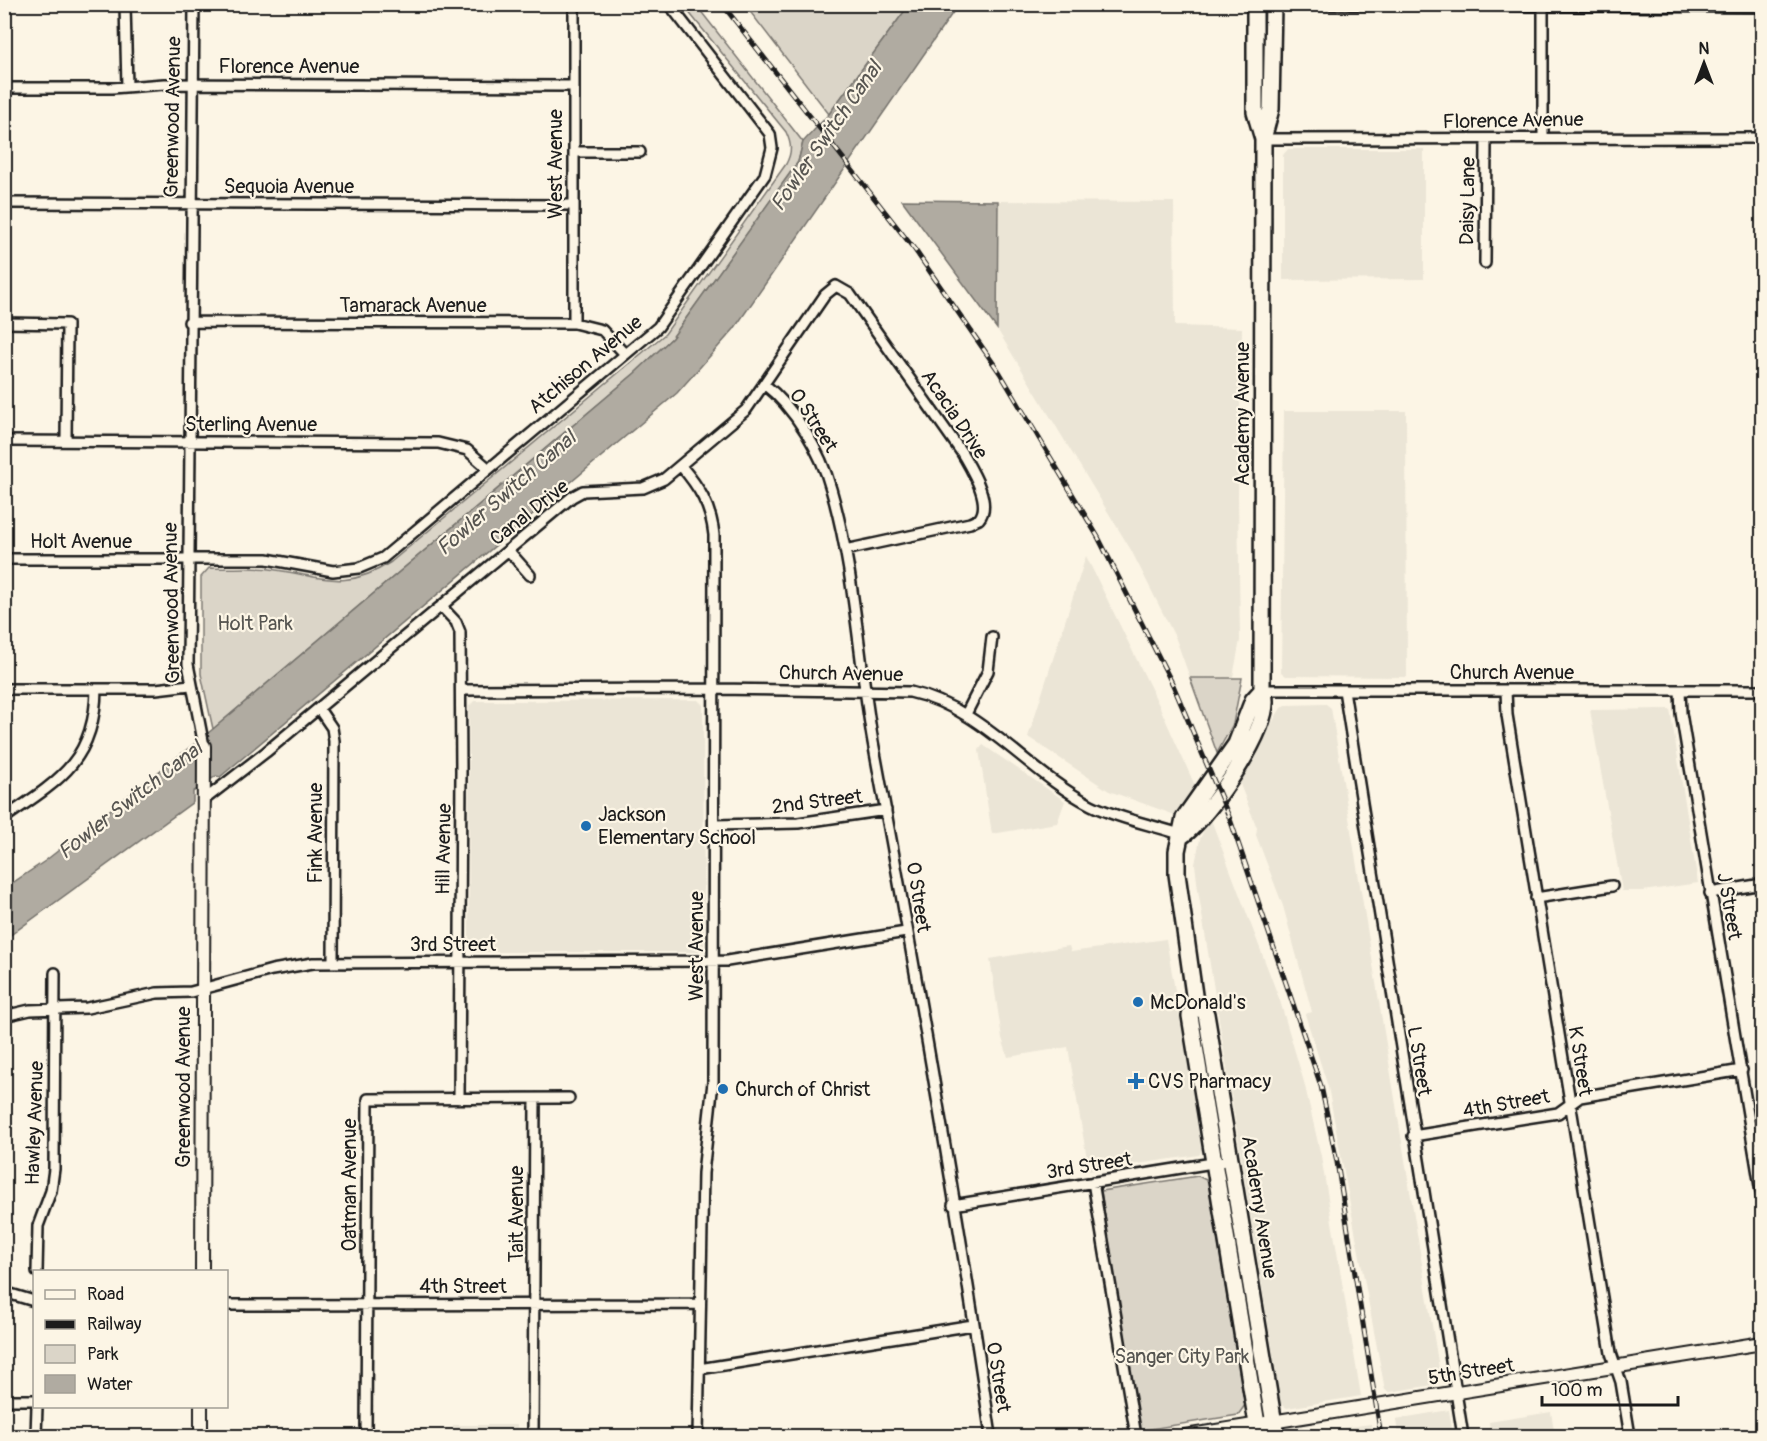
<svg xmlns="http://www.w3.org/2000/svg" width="1767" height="1441" font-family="Pangolin,sans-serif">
	<rect width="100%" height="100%" fill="#fcf5e5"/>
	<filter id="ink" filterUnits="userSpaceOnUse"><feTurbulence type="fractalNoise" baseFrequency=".0167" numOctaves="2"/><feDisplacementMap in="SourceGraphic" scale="12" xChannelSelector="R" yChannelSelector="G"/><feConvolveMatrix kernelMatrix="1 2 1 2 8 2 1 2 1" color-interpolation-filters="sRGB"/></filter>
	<g filter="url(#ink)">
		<path fill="#ebe5d6" d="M1288,149H1424V279L1283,280V155Z
			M998,201L1174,202L1175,326L1242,328L1238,496L1240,640L1233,677L1190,678L1176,639L1131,550L997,329Z
			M1284,411H1406L1407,677L1286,676L1281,672Z
			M1086,556L1158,703L1196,788L1179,814L1175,815L1109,791L1028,737Z
			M698,700L703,705L704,945L698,952H475L469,946V706L474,701Z
			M1326,704L1331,708L1440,1374L1433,1385L1390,1392L1385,1390L1328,1087L1305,1014L1312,1012L1283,906L1256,835L1257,828L1238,779L1281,708L1286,705Z
			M1670,709L1698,883L1643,891H1622L1590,710Z
			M983,745L1065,801L1057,823L992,834L979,750Z
			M1210,817L1280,1001L1304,1082L1321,1156L1361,1396L1287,1408L1281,1404L1198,890L1195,864L1200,839Z
			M1166,939L1203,1149L1199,1155L1089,1171L1068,1047L1008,1057L1002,1038L990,959L1069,946L1071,952Z
			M1449,1410L1453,1436H1398L1396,1419Z
			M1551,1412L1555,1436H1491L1489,1422Z
			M1371,1424L1373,1436H1289L1290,1435Z
			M453,1425H517V1436H453Z"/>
		<path fill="#dbd5c8" stroke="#7c7872" stroke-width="1.5" d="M683,5H696L803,142L798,162L672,338L635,373L213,729L201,674V577L209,568C229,569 250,567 270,569C320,575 344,593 391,562L665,334L786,164C792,152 792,145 786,132Z
			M745,5H909L829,114Z
			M1190,678H1242L1233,724L1217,753Z
			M1198,1176L1208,1181L1245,1405L1238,1415L1138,1431L1101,1191Z"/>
		<path fill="#b0aba1" stroke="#75726c" stroke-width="1.5" d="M909,5H958L734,329L677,393L220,777L216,776L193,792V802L5,939V888L45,861L213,729L635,373L672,338L798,162L803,142L829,114Z
			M902,200L998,201L997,329Z"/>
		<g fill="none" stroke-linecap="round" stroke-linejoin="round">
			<defs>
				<path id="minor" d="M125,4L127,87
					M194,4L188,664L204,746
					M1274,4L1762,7
					M4,88H112L164,84L573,86
					M1543,137V7
					M1263,139L1762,138
					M574,152H640
					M4,203L573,205
					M1485,263L1486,140
					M189,322L574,323L602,330L625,354
					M4,323L67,324L66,441
					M574,323V4
					M764,384C795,408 821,452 831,489C855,571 858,657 873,742C916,972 957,1204 991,1436
					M4,441L438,443L467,450L489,469
					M681,466C699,487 711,506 714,535L713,1082L703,1173L698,1436
					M508,550L530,575
					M4,559H267L333,571L359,568L383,558L658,327L765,175L772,148L770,134L669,4
					M441,606L456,622L460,632L461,771L459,1099
					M4,689H156L190,685
					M461,690L715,689L910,692C983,708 1027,772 1091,805C1119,819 1153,825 1183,835
					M1262,690H1762
					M1344,690L1463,1436
					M1506,690L1507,715L1611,1353L1621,1382L1630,1436
					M1680,690L1681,713L1762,1198
					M319,709L332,728L334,741L333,962
					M966,714L988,671L992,637
					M204,800L266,752L572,497L583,491L643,488L664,479L746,410L825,295L836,286L850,294L962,453C971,469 993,503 979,519L970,523L845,550
					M4,818C59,781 95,760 96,689
					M715,825L798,823L886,810
					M1710,893L1762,884
					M1536,898L1612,886
					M4,1016L30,1010L87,1008L157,993L191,992L272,970L313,963L727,961L906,932
					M1413,1136L1558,1113L1580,1097L1742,1070
					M1093,1182L1136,1436
					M953,1205L1231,1160
					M37,1272L38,1226L51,1191L54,1169L55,973
					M4,1292L34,1301
					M226,1305L700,1304
					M699,1369L973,1325
					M4,1400H34
					M36,1436L37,1406
					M366,1436L368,1099L569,1098
					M533,1436L535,1100"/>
				<path id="tertiary" d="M202,1272L204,746
					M201,1406V1436
					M1185,1436L1762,1343"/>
				<path id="primary" d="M1255,4V112L1263,139
					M1183,835C1206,820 1281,717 1262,690L1263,139L1271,109L1273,4
					M1195,1002L1206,1014L1276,1436
					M1259,1436L1190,1016L1195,1002L1177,874V851L1184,818L1236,744L1253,700L1262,690"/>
			</defs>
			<use href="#minor" stroke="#1c1c1c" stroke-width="14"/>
			<use href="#tertiary" stroke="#1c1c1c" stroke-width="16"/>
			<use href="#primary" stroke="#1c1c1c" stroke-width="20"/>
			<use href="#minor" stroke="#fcf5e5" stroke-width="9"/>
			<use href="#tertiary" stroke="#fcf5e5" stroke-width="12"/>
			<use href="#primary" stroke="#fcf5e5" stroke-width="15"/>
			<defs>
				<path id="rail" d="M722,4L915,250L1000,373L1098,537L1173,685L1230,819L1321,1086L1337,1162L1381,1436"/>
			</defs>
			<use href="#rail" stroke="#1c1c1c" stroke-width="5"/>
			<use href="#rail" stroke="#fcf5e5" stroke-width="3" stroke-dasharray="9" stroke-linecap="butt"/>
		</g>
	</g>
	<g fill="#1f6fb2" stroke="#fcf5e5" stroke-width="2">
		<circle cx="586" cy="826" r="6"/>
		<circle cx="1138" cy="1002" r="6"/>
		<path d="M1133 1072h6v6h6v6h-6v6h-6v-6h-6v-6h6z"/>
		<circle cx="723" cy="1089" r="6"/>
	</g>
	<g text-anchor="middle" stroke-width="4.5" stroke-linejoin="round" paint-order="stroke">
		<g font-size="20" fill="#1c1c1c" stroke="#fcf5e5">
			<text x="289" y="73">Florence Avenue</text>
			<text transform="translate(172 117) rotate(-89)" y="7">Greenwood Avenue</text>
			<text transform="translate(1513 120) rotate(-1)" y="7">Florence Avenue</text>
			<text transform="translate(555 164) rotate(-90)" y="7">West Avenue</text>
			<text x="289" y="193">Sequoia Avenue</text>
			<text transform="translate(1467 201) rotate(-89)" y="7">Daisy Lane</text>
			<text x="413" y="312">Tamarack Avenue</text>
			<text transform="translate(585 364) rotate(-40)" y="7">Atchison Avenue</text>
			<text transform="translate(955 414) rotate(56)" y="7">Acacia Drive</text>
			<text transform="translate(1242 414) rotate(-90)" y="7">Academy Avenue</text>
			<text transform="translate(814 420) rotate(57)" y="7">O Street</text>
			<text x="251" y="431">Sterling Avenue</text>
			<text transform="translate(529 512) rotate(-38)" y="7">Canal Drive</text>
			<text x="81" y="548">Holt Avenue</text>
			<text transform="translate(171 603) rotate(-91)" y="7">Greenwood Avenue</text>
			<text x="1512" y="679">Church Avenue</text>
			<text transform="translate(841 673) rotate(1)" y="7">Church Avenue</text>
			<text transform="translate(817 801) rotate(-7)" y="7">2nd Street</text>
			<text transform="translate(315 833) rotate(-90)" y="7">Fink Avenue</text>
			<text transform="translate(443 849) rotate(-89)" y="7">Hill Avenue</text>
			<text transform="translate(919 897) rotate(81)" y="7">O Street</text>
			<text transform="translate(1730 906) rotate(80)" y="7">J Street</text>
			<text x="453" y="951">3rd Street</text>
			<text transform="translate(696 946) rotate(-90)" y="7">West Avenue</text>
			<text transform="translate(1420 1061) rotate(81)" y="7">L Street</text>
			<text transform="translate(1581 1061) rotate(81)" y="7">K Street</text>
			<text transform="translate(183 1087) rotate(-90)" y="7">Greenwood Avenue</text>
			<text transform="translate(1506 1103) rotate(-10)" y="7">4th Street</text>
			<text transform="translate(34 1123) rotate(-88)" y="7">Hawley Avenue</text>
			<text transform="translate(1089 1165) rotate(-9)" y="7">3rd Street</text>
			<text transform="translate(349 1185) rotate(-90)" y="7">Oatman Avenue</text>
			<text transform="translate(1260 1207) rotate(81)" y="7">Academy Avenue</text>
			<text transform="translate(516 1214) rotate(-90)" y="7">Tait Avenue</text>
			<text x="463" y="1293">4th Street</text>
			<text transform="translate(1471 1371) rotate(-9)" y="7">5th Street</text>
			<text transform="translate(999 1377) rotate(81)" y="7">O Street</text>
		</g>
		<g font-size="20" fill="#555450" stroke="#fcf5e5">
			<text x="255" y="630">Holt Park</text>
			<text x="1182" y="1363">Sanger City Park</text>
		</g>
		<g font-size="20" fill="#1c1c1c" stroke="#fcf5e5" text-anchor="start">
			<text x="598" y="821">Jackson<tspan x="598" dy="23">Elementary School</tspan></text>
			<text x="1150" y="1009">McDonald's</text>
			<text x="1148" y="1088">CVS Pharmacy</text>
			<text x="735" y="1096">Church of Christ</text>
		</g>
		<g font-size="21" font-style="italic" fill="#575551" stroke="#fcf5e5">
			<text transform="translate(826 136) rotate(-55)" y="7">Fowler Switch Canal</text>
			<text transform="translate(506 493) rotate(-41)" y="7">Fowler Switch Canal</text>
			<text transform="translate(130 800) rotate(-38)" y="7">Fowler Switch Canal</text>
		</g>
	</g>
	<rect width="1767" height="1441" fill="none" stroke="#fcf5e5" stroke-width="24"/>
	<rect x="12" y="12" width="1743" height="1417" fill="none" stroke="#1c1c1c" stroke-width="2" filter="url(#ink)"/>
	<rect x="33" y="1270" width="195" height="138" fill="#fcf5e5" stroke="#a29e95" stroke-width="1.5"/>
	<rect x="45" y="1290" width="30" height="9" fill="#fcf5e5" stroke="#a29e95" stroke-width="1.5"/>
	<text x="87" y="1300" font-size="18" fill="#1c1c1c">Road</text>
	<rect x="45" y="1320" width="30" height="9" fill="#1c1c1c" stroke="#a29e95" stroke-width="1.5"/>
	<text x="87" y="1330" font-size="18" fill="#1c1c1c">Railway</text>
	<rect x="45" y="1345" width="30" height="18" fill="#dbd5c8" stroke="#a29e95" stroke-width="1.5"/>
	<text x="87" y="1360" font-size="18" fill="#1c1c1c">Park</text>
	<rect x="45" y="1375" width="30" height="18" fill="#b0aba1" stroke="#a29e95" stroke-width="1.5"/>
	<text x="87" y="1390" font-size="18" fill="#1c1c1c">Water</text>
	<g transform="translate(1704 63)" stroke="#fcf5e5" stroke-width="4.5" paint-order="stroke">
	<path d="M0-4.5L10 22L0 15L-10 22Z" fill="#1c1c1c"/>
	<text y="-9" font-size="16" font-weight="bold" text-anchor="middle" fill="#1c1c1c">N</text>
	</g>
	<path d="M1542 1396v9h136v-9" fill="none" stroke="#1c1c1c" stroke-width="3"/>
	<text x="1551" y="1396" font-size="18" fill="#1c1c1c" stroke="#fcf5e5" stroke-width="4.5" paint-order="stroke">100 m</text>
</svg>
